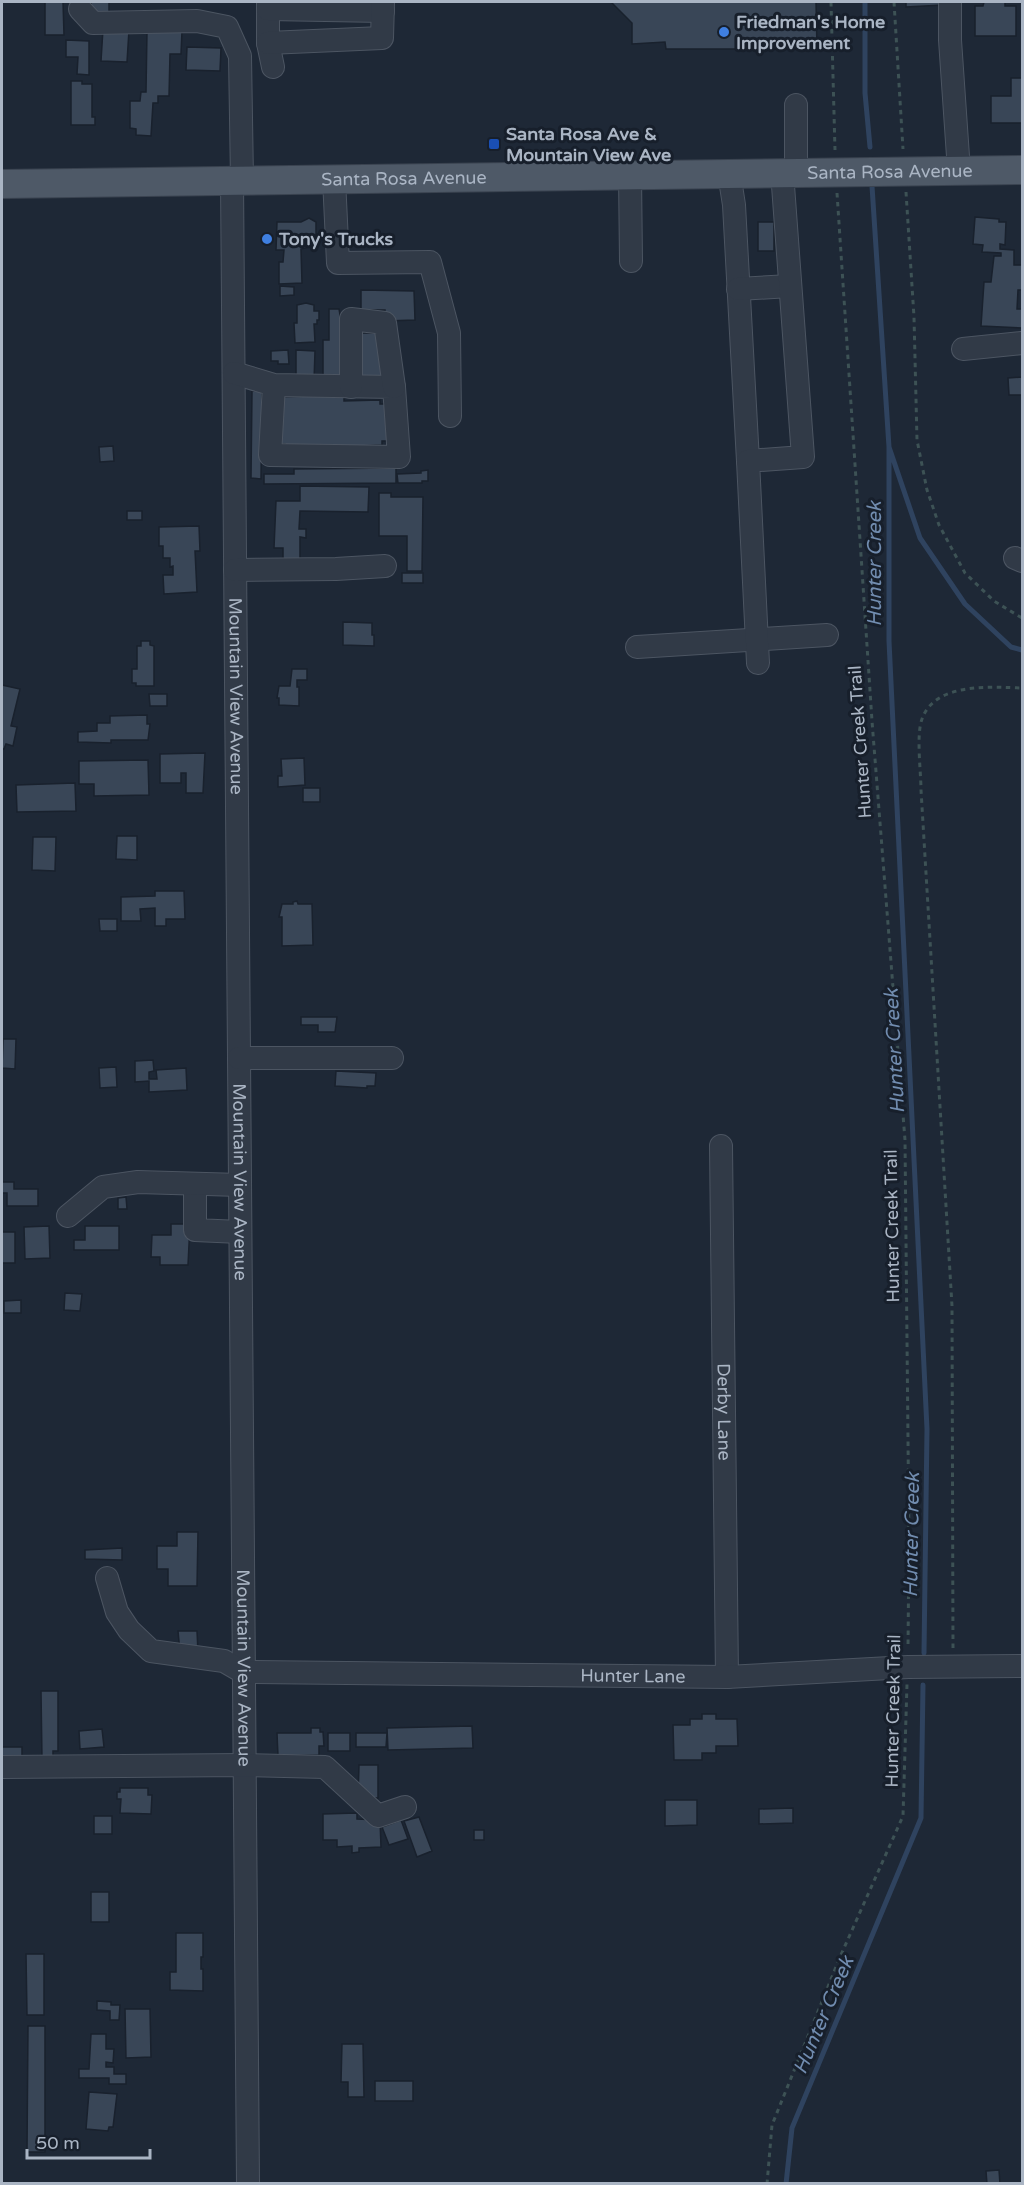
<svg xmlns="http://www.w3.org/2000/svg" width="1024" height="2185" font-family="'Varela Round',sans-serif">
	<rect width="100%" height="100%" fill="#1e2836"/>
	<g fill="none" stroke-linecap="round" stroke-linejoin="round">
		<path stroke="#2f435f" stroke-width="5" d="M865,2V93L870,147
			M872,186L889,447L920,538L965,604L1011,647L1022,650
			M889,447V641L927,1429L924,1653
			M786,2184L792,2128L921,1818L923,1685"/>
	</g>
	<path fill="#394657" stroke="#19212d" stroke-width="1.5" d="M45,2H63L64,35H45Z
		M91,2H109V13H91Z
		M611,2H816L817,49H666L665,42L632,44V23Z
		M906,2H943V5L906,7Z
		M984,2H1005V6H1016V36H975V6H983Z
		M103,29L129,30L127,62L101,61Z
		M147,31H182L181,54H170L169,96H158V103H153L151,136L136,135V129L130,128V101H140L141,92H146Z
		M66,40L89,41V75L77,74L78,57H66Z
		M187,47L221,48L220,71L186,70Z
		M1011,78H1022V123H991V96H1011Z
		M71,81H82V84H92V117H95V125H71Z
		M975,217L999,219V222H1006L1005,245L1000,244V249L1014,250V265H1022V290H1018L1017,309H1022V328L981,326L984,282H991L994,256H1001V253L982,252L983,245L973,244Z
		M309,218L316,222V249L309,247L301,249L302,283L279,284V262H283L284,250H276L277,222H301Z
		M758,222H774V251H758Z
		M280,286L294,287V295L280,296Z
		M361,290L414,291L415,320L385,321V310H361Z
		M306,303L314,305V311H319V320H317V324H314L315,342L295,343L294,323H297V305Z
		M329,309H339L340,315L342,382H323V340H329Z
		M358,333H383L384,381H358Z
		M288,350L289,364H278V361H271V351Z
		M296,350L315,351L314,381H296Z
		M1022,377V395H1009L1008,378Z
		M252,391H262L261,479L251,478Z
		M344,395V401L380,400V404H388V441H382V445L285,449V444H279L278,397Z
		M113,446L114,461L100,462L99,447Z
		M396,468V483L264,484V474H294V469Z
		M428,470V481H422V483H398L397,474L421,473V471Z
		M300,486L369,487L368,512L300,511L299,529H306V538L300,537V560H283V548H274L276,501H300Z
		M379,493H391V497H423L422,571H407V536H379Z
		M127,511H142V520H127Z
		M199,526L200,551H195L197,592L164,594L163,575H173V566L170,567V558H163V546H159V527Z
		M402,573H423V583H402Z
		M343,622L372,623V635H374V646L343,645Z
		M141,641H150V645L154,646V686H136V683H132V669H137V646H141Z
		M292,669H307V680H297V687H299V706L279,705V698H277L279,686H290Z
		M2,685L20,689L11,726L17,727L13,746L6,744L4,749H2Z
		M149,694H167V706H150Z
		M147,715V724H150L148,740H111V743L78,742V732L97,731V723H110V716Z
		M205,753L203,793H186V773H181V783H160V754Z
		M304,758L305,785L278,787V776H282L281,759Z
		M148,760L149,795L94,796V784H79V761Z
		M75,783L76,811L17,812L16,785Z
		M303,788H320V802H303Z
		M117,836H137V860L116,859Z
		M33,837H56L55,871L32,870Z
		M155,891H184L185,919H166V926H155V908L140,909L141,921H121V897L155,896Z
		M297,901L298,904H312L313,945L282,946V917H279L282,904H293V902Z
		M99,919H117V931H100Z
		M301,1017H337L335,1032H318V1025H301Z
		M3,1039H16L15,1069L2,1068Z
		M153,1060L154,1071L149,1072V1079H157L156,1070L186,1068L187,1090L149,1092V1081L135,1082V1061Z
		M116,1067L117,1087L100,1088L99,1068Z
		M336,1071L376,1073L375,1086H367V1088L335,1086Z
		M2,1182H14V1189H38V1206H7V1193H2Z
		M126,1197L127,1209H118V1198Z
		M171,1224H190L188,1265H160V1257H151L152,1235H171Z
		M49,1226L50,1258L25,1259L24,1227Z
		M85,1226H119V1250H74V1240H85Z
		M2,1232H15V1263H2Z
		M65,1293L82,1294L80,1311L64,1310Z
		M21,1300V1313H4V1301Z
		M177,1532H198L197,1586H168V1569H157V1546H177Z
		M122,1548V1560L85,1559V1550Z
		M178,1631H197L198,1652H180Z
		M41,1691H58V1751H53V1760H42Z
		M702,1714H716V1719H737L738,1746H716V1753H702V1760H674L673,1725H690V1719H702Z
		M472,1726L473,1748L388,1750L387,1728Z
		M311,1728H320V1732H323L324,1746H319V1755L278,1756L277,1733H311Z
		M102,1729L104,1747L80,1749L79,1731Z
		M328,1733H350V1751H328Z
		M356,1733H387L386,1747H356Z
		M2,1747H22V1764H2Z
		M359,1765H378V1798H358Z
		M120,1788H148V1795H152L151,1814L120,1813L121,1799H117V1792H120Z
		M665,1800H697V1825L665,1826Z
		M793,1808V1823L759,1824V1809Z
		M357,1813V1819L380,1820L381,1847L359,1848V1852L352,1853V1846L337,1847V1840H323V1814Z
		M94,1816H112V1834H94Z
		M419,1817L432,1851L417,1857L404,1821Z
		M401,1820L408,1839L389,1845L382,1827Z
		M474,1830H484V1840H474Z
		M91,1892H109V1922H91Z
		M176,1933H203V1957H201V1969H203V1991L170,1990V1972H176Z
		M26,1954H44V2015H27Z
		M97,2001L111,2002V2005H120L119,2020H110V2011L97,2010Z
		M125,2009H150L151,2057L126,2058Z
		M28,2026H45V2152H27Z
		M91,2034H106V2049H114L113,2063L106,2062V2067H114V2074H126V2084H109V2078H79V2069H89Z
		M342,2044H363L364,2097H348V2082H341Z
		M375,2081H413V2101H375Z
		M89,2092L117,2094L113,2127H109L108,2131L86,2129Z
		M999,2170L1000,2184H987L986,2171Z"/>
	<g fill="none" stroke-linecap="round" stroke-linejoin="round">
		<defs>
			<g id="minor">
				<path d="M268,2V43L273,67"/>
				<path d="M950,2V40L959,171"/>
				<path d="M80,9L93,23L197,21L227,27L240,56L242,180"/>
				<path d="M268,9L383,11"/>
				<path d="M268,43L382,38L383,2"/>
				<path d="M796,172V105"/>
				<path d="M729,173L734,205L748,461"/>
				<path d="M630,175L631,261"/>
				<path d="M334,179L338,263L430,262L449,333L450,416"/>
				<path id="s1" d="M232,180L248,2184"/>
				<path d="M738,289L790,286"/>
				<path d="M963,349L1022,343"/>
				<path d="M234,373L274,385L394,387L399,457L270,455L274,385"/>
				<path d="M351,387V319L385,323L394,387"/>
				<path d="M1015,558L1022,561"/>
				<path d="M235,570L336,569L385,566"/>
				<path d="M637,647L827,635"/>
				<path d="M758,663L748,461L803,457L782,172"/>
				<path d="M239,1058H392"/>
				<path id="s2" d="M721,1146L727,1677"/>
				<path d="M195,1184V1230L240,1232"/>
				<path d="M68,1216L103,1187L138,1182L240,1185"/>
				<path id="s3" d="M107,1578L117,1612L129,1630L151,1651L224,1661L243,1672L727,1677L908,1667L1022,1666"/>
				<path d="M2,1767L244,1765L325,1767L378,1816L405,1807"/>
			</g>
			<g id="major">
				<path id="s4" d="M2,184L1022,170"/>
			</g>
		</defs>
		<use href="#minor" stroke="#4c5562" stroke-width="24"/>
		<use href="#major" stroke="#3a4350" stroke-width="30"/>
		<path stroke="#3d5255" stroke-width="3" stroke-dasharray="4.5 4.5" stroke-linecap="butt" d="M831,2L835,150
			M894,2L903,149
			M906,192L914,317L917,440L927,490L939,525L965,573L994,601L1022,618
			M837,193L872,721L905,1140L909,1540L908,1648
			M953,1648L952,1306L921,790C921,772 916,735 922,719C935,682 991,687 1022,688
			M767,2184L772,2125L840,1957L903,1816L907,1684"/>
		<use href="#minor" stroke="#313a47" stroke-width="22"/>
		<use href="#major" stroke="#4e5967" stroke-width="28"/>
	</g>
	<g fill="#3f7fe0" stroke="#171f2b" stroke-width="2">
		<circle cx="724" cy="32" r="6"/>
		<circle cx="267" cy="239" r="6"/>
	</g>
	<rect fill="#1a4fb4" stroke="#171f2b" stroke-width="2" x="488" y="138" width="12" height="12" rx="3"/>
	<g text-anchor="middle" stroke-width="6" stroke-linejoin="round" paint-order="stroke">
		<g font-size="18" font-weight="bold" fill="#aab5c4" stroke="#171f2b" text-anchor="start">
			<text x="736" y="28">Friedman's Home<tspan x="736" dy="21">Improvement</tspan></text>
			<text x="506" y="140">Santa Rosa Ave &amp;<tspan x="506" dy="21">Mountain View Ave</tspan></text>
			<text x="279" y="245">Tony's Trucks</text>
		</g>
		<g font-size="18" fill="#aab5c4" stroke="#171f2b">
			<text dy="6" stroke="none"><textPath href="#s4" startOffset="888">Santa Rosa Avenue</textPath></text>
			<text dy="6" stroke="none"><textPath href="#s4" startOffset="402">Santa Rosa Avenue</textPath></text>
			<text dy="6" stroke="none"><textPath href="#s1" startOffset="516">Mountain View Avenue</textPath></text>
			<text transform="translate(860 742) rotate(-94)" y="6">Hunter Creek Trail</text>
			<text dy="6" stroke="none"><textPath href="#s1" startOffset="1002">Mountain View Avenue</textPath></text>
			<text transform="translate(892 1226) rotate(-91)" y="6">Hunter Creek Trail</text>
			<text dy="6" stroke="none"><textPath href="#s2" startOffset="266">Derby Lane</textPath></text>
			<text dy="6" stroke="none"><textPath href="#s1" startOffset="1488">Mountain View Avenue</textPath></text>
			<text dy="6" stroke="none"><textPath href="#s3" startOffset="573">Hunter Lane</textPath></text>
			<text transform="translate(893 1711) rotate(-89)" y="6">Hunter Creek Trail</text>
		</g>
		<g font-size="20" font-style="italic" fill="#718caf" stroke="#171f2b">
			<text transform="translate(874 564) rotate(-90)" y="7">Hunter Creek</text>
			<text transform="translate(894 1051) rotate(-93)" y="7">Hunter Creek</text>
			<text transform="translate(911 1535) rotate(-89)" y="7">Hunter Creek</text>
			<text transform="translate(823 2015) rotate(-67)" y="7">Hunter Creek</text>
		</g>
	</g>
	<rect width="1024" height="2185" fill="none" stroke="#aab5c4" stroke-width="6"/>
	<path d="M27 2149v9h123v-9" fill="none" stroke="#aab5c4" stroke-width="3"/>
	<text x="36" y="2149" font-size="18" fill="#aab5c4" stroke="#171f2b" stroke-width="4.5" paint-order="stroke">50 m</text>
</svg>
